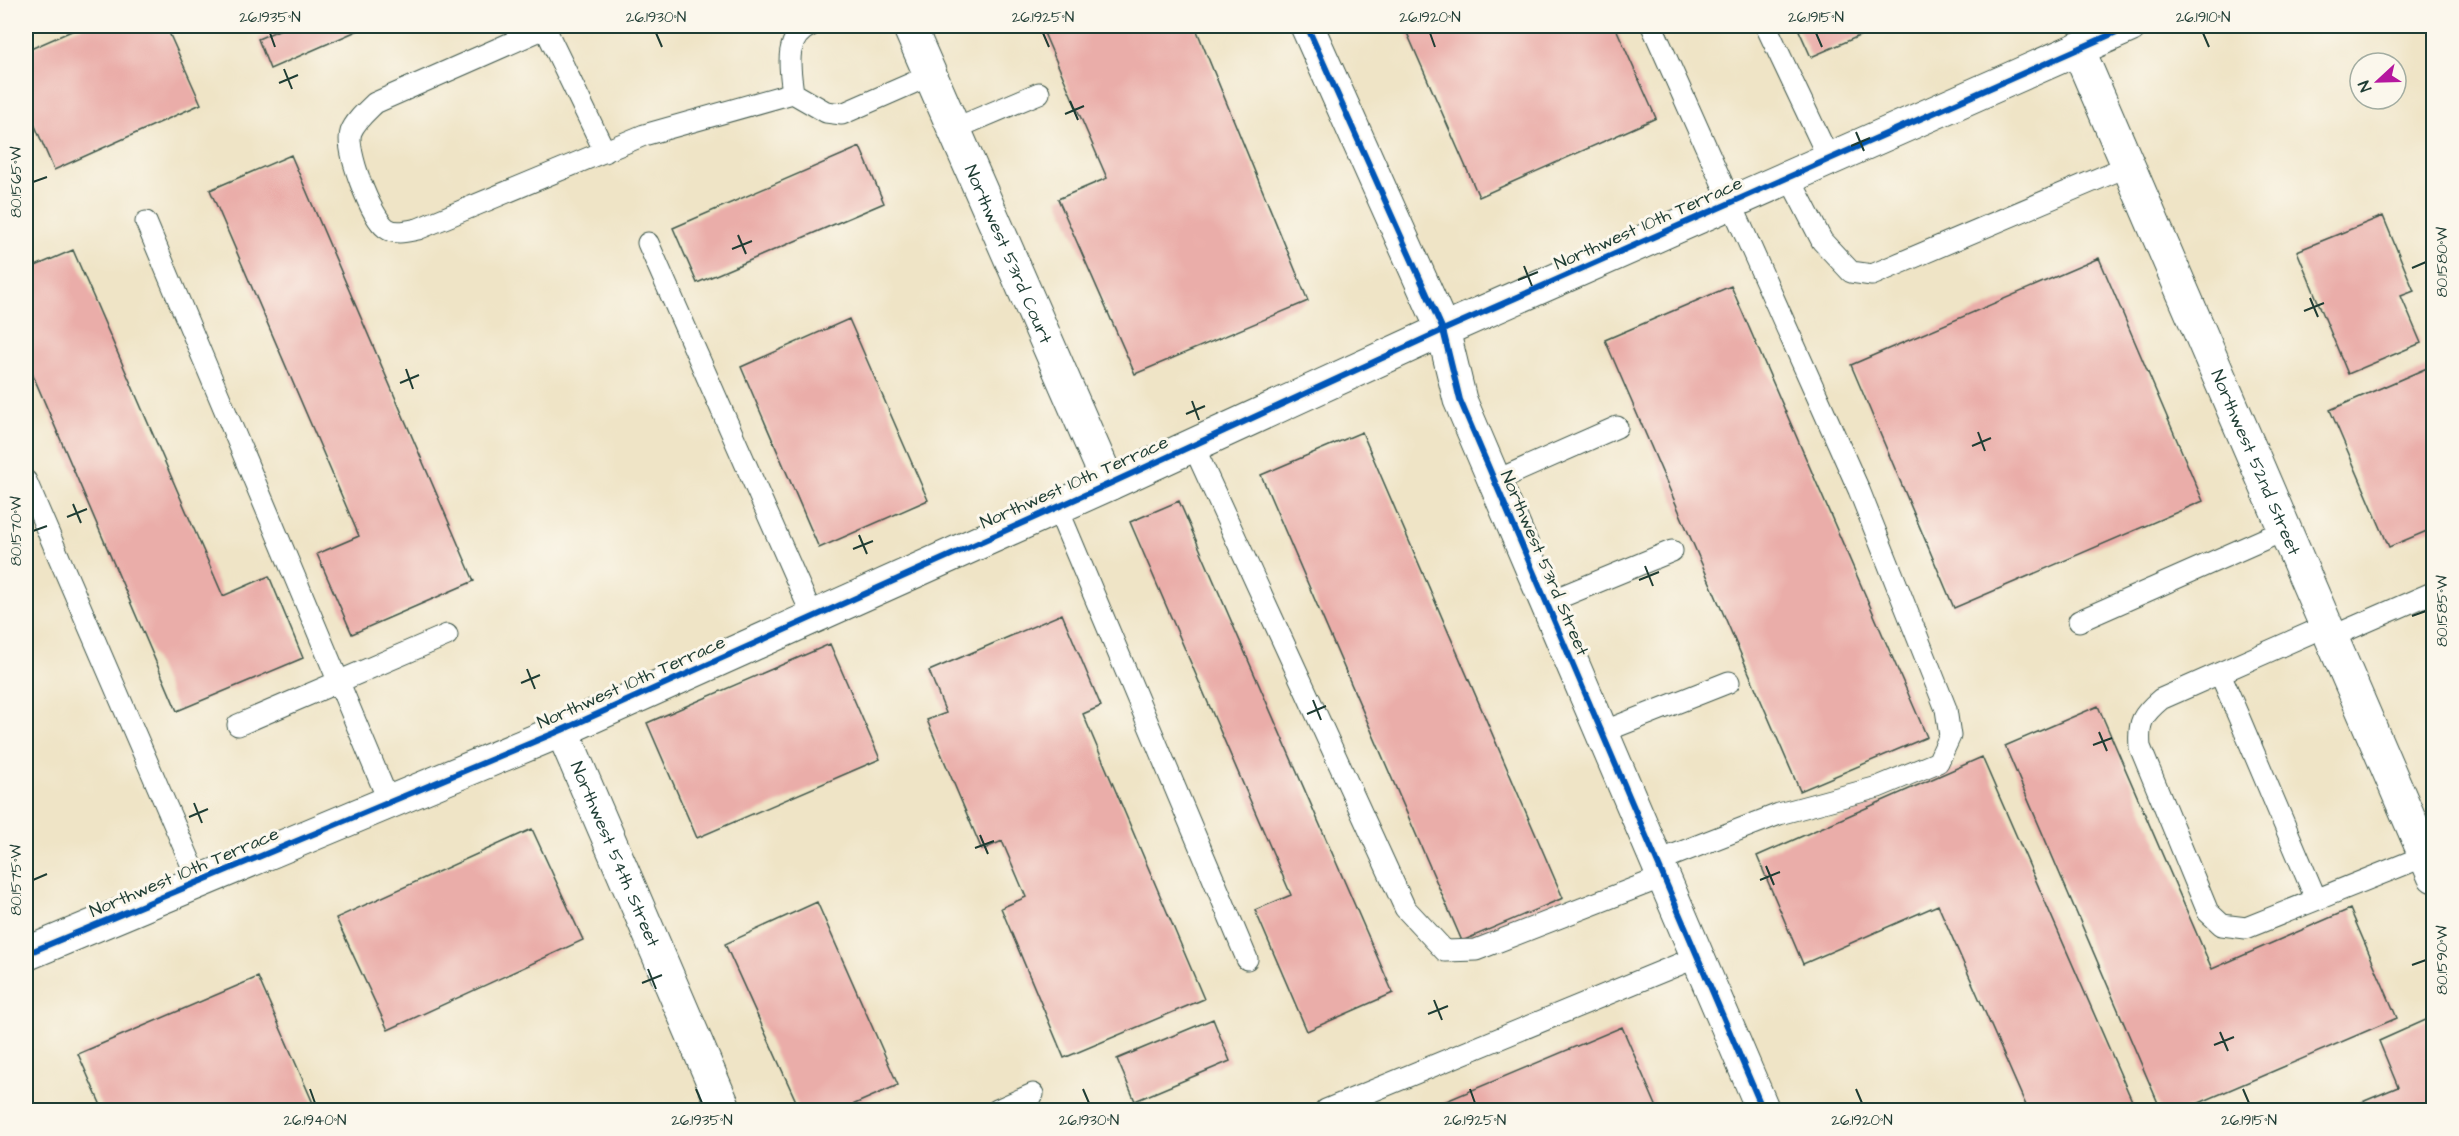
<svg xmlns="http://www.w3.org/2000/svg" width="2459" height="1136" font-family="'Architects Daughter',sans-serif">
	<rect width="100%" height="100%" fill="#fbf7ec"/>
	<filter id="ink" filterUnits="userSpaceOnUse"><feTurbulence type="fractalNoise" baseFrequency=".0167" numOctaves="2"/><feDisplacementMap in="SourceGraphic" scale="12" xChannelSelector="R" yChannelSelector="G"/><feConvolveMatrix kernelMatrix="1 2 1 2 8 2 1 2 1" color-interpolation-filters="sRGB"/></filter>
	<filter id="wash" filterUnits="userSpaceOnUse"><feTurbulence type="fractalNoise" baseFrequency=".008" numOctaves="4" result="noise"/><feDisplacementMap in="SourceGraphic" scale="24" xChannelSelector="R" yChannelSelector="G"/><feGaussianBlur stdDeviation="1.35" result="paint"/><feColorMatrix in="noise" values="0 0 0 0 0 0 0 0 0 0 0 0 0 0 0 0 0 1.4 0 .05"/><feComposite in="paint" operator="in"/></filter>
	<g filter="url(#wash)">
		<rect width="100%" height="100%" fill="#efe4c6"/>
		<g id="blocks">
			<path fill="#eaada9" d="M83,26H166L201,104L54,170L26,105V51Z
				M288,26H368L270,69L258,39Z
				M1041,26H1195L1308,301L1135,374L1058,199L1107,178Z
				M1404,26H1615L1656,118L1479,197Z
				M1797,26H1882L1811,57Z
				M860,147L884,203L697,283L673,228Z
				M291,155L474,581L352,634L317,554L359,536L210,190Z
				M2383,216L2414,291L2401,296L2421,343L2348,374L2297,251Z
				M73,250L223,596L269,576L303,658L177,711L26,359V270Z
				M2099,258L2203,501L1954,608L1851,365Z
				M1731,286L1927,737L1800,791L1605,340Z
				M849,319L928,500L819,548L741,367Z
				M2434,365V528L2389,547L2330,410Z
				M1362,432L1563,898L1462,941L1261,475Z
				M1179,501L1393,993L1307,1031L1255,910L1291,895L1130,522Z
				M1062,614L1101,706L1083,714L1204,999L1064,1058L1001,908L1026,897L1002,841L982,850L927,720L946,713L929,671Z
				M830,644L880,759L697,838L647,723Z
				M2098,706L2212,969L2350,909L2397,1018L2183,1110H2161L2005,746Z
				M1982,757L2136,1110H2028L1938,905L1803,964L1757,856Z
				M532,829L583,940L388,1030L336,918Z
				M817,902L898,1085L841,1110H800L725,944Z
				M258,977L316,1110H103L78,1054Z
				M1213,1019L1230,1061L1135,1101L1117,1059Z
				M2428,1019L2434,1031V1110H2343L2398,1087L2379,1041Z
				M1622,1027L1658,1110H1425Z"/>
		</g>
	</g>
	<g filter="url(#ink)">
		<use href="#blocks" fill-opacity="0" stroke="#3e564a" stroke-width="1.5"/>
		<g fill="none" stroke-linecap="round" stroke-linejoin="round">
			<defs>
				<path id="lane" d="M1652,26L1859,490L1946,709L1950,736L1938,762L1878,787L1779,814L1656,862
					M1766,26L1829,159
					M793,93C790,69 783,38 810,26
					M954,129L1039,93
					M605,152L545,28L375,103C367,111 355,121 351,132C345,150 371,217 386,228C395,235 408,231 418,229L644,135L793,93L826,112L842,114L931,75
					M1789,177L1822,241L1851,272L1872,275L2128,166
					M146,222L389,802
					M648,243L813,617
					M1193,445L1405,908L1445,951L1476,950L1663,877
					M26,481L199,882
					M1495,481L1617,427
					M1057,507L1247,959
					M1546,603L1672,551
					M2079,621L2285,530
					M2326,626L2161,699C2142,715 2138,722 2140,747L2208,912L2222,925L2246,928L2425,856
					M2331,637L2434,592
					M2220,673L2316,899
					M238,725L447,635
					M1600,733L1729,682
					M997,1110L1033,1094
					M1326,1110L1697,957"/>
				<g id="street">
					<path id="s1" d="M909,26L1109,484"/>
					<path d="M1307,26L1443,330L1460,400L1763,1110"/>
					<path id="s2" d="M2078,49L2434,876"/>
					<path id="s3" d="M562,730L725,1110"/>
					<path d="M26,954L562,730L1109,484L1443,330L2130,26"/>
				</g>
			</defs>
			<use href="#lane" stroke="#3e564a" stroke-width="23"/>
			<use href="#street" stroke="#3e564a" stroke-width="35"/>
			<use href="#lane" stroke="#fff" stroke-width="21"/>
			<use href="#street" stroke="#fff" stroke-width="33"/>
			<defs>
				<path id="cycleway" d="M1307,26L1443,330L1460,400L1763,1110
					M26,954L562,730L1109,484L1443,330L2130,26"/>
			</defs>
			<use href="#cycleway" stroke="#fbf7ec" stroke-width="10"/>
			<use href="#cycleway" stroke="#0057b8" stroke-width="6"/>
		</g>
	</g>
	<path fill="none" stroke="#1f3d34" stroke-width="2" d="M270,33L275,47M656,33L662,47M1043,33L1049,47M1430,33L1435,47M1816,33L1822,47M2203,33L2209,47M284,69L292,89M279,83L298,75M1070,101L1078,120M1065,114L1084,106M1856,132L1864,151M1851,146L1870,138M33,182L47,177M738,235L746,254M732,249L752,241M1524,266L1532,286M2412,268L2426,262M1518,280L1538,272M2310,298L2318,317M2304,311L2324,303M406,369L413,389M400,383L419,375M1192,401L1199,420M1186,414L1205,406M1978,432L1985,451M1972,446L1991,438M73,504L81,523M67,517L87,509M33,531L47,526M859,535L867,554M853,549L873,541M1645,566L1653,586M1639,580L1659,572M2412,616L2426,611M527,669L535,689M521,683L540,675M1313,700L1321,720M1307,714L1326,706M2099,732L2107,751M2093,745L2112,738M194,803L202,823M189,817L208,809M980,835L988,854M975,848L994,841M1766,866L1774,885M33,880L47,874M1760,880L1780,872M2412,965L2426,960M648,969L656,989M642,983L662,975M1434,1000L1442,1020M1428,1014L1448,1006M2220,1032L2228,1051M2214,1045L2234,1037M310,1089L315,1103M696,1089L702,1103M1083,1089L1089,1103M1470,1089L1475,1103M1856,1089L1862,1103M2243,1089L2249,1103"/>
	<g text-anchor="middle" stroke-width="6" stroke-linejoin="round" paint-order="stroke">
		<g font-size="18" fill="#1f3d34" stroke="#fbf7ec">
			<text transform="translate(1648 223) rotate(-24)" y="6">Northwest 10th Terrace</text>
			<text dy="6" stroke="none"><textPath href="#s1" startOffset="249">Northwest 53rd Court</textPath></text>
			<text dy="6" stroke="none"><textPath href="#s2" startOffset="450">Northwest 52nd Street</textPath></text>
			<text transform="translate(1074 482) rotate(-24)" y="6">Northwest 10th Terrace</text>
			<text transform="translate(1545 563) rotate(67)" y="6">Northwest 53rd Street</text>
			<text transform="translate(631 682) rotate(-24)" y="6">Northwest 10th Terrace</text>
			<text dy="6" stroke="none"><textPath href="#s3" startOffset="135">Northwest 54th Street</textPath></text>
			<text transform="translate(184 872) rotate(-23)" y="6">Northwest 10th Terrace</text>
		</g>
	</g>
	<rect width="2459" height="1136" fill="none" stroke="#fbf7ec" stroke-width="66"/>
	<g transform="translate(2378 81) rotate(248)"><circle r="28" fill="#fbf7ec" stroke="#a3ada2" stroke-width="1.5"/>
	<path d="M0-4.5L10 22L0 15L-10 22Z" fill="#b5179e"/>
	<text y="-9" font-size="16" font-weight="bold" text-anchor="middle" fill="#1f3d34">N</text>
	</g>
	<rect x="33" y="33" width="2393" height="1070" fill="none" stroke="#1f3d34" stroke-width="2"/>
	<g font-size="15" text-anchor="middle" fill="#1f3d34">
		<text x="270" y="22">26.1935°N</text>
		<text x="656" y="22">26.1930°N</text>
		<text x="1043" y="22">26.1925°N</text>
		<text x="1430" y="22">26.1920°N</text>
		<text x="1816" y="22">26.1915°N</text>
		<text x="2203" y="22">26.1910°N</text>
		<text transform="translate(16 182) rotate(-90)" y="5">80.1565°W</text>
		<text transform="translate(2442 262) rotate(-90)" y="5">80.1580°W</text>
		<text transform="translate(16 531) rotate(-90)" y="5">80.1570°W</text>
		<text transform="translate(2442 611) rotate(-90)" y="5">80.1585°W</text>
		<text transform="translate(16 880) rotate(-90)" y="5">80.1575°W</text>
		<text transform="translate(2442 960) rotate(-90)" y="5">80.1590°W</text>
		<text x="315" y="1125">26.1940°N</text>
		<text x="702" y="1125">26.1935°N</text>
		<text x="1089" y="1125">26.1930°N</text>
		<text x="1475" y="1125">26.1925°N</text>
		<text x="1862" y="1125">26.1920°N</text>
		<text x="2249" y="1125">26.1915°N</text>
	</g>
</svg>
